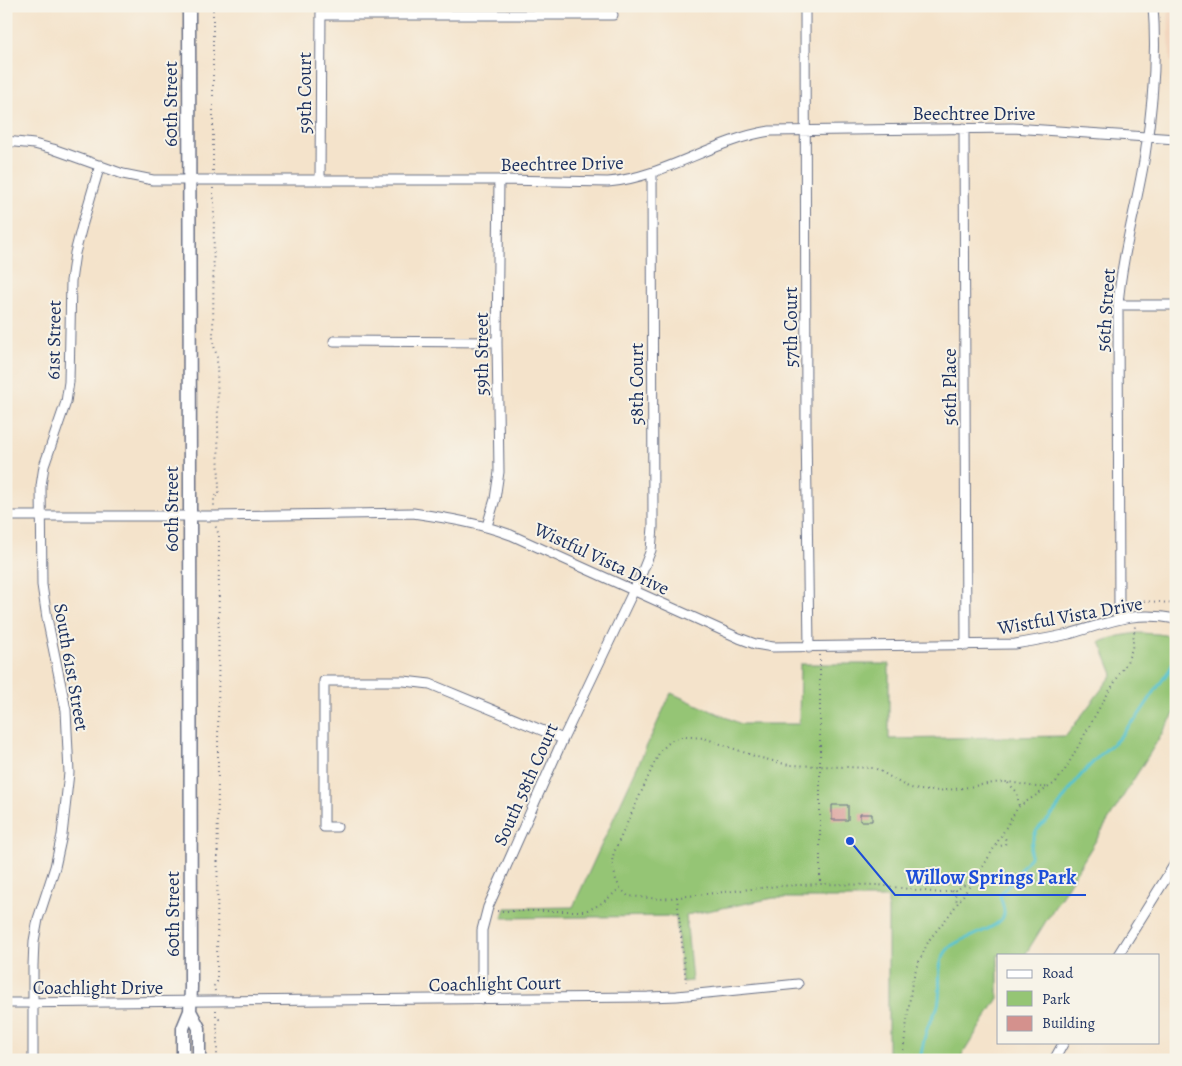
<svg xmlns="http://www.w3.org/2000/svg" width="1182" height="1066" font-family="Alegreya,serif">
	<rect width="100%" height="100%" fill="#f7f3e8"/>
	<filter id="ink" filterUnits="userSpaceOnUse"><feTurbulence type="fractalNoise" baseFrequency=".02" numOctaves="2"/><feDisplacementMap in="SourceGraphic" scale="10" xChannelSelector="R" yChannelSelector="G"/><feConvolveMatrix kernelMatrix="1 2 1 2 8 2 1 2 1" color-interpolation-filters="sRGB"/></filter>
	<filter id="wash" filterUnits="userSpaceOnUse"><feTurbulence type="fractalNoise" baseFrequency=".0096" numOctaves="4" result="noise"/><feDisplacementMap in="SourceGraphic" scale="20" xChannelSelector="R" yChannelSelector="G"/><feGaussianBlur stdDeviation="1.12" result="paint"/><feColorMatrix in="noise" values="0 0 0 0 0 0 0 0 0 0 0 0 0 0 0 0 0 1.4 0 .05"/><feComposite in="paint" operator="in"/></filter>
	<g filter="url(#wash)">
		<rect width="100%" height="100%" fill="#f4e3cb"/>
		<path fill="#f2d5be" d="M1168,6H1176V62L1170,61Z"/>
		<path fill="#95c574" stroke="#587a69" d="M1138,633L1158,634L1176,637V711L1025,955H998V998L959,1060H888V898H774L686,915L692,981L682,982L676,916L502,918L505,908L573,907L671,693L741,724H799L800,664H889V739L1066,736L1113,674L1100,642L1119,636Z"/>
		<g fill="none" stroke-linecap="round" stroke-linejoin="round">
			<path stroke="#57c3d0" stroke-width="3" d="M920,1060C922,1049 924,1037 928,1026C931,1019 936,1013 938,1005C943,986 933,963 950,947C959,938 1002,929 1004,914C1005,909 1001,900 1000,895L1030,857C1030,849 1032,841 1035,834C1037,827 1046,823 1050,817C1062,804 1070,787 1082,774C1093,762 1103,751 1115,742C1123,735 1127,725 1136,719L1170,669L1176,657"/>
		</g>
		<g id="blocks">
			<path fill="#d4918d" d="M832,805H848V820H832Z
				M860,814H872V821H860Z"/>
		</g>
	</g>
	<g filter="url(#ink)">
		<use href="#blocks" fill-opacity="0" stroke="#676e84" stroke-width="1"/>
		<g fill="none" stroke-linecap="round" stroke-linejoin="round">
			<defs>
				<path id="street" d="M805,6L806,426L809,648
					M321,15H613
					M964,128L966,646
					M6,141L34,144L53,149L123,174L153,180H499L608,182C665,177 713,140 770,131L1013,128L1176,139
					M320,180L321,6
					M1118,305H1176
					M334,341L497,342
					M6,516H215L413,513C447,518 479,523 511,535L739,638L755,644L773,647L1015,644C1033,641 1051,638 1069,634C1109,623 1131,610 1176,619
					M487,526L495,499L499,472L497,342L499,180
					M1119,618L1118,305C1122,254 1137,205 1145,155C1153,105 1157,56 1153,6
					M337,827H324V681H404L430,684L563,739
					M1118,955L1176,862
					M482,999V930L488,907L563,739L641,575L651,550L653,527L652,173
					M6,1003L648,997L677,996L798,984
					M33,1060V966L34,941L38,919L55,867L62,835L69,773L66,710L47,618L42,585L41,486L44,466L66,402L69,382L71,281L75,253L82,226L100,165
					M1054,1060L1064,1042"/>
				<path id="secondary" d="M190,1011L199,1028V1060
					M183,1060V1028L190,1011L191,987L189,6"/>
			</defs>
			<use href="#street" stroke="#676e84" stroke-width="11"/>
			<use href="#secondary" stroke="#676e84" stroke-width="15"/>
			<path stroke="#676e84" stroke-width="2" stroke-dasharray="1 4" stroke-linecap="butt" d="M213,171V6
				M213,188V197L215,200L214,202L213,342L217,357L219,493L214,498V507
				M1133,606V602C1147,601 1162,601 1176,605
				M820,655V884
				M1008,783L1017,792L1019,807
				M996,845L1000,846L1005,845L1006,840L1003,835
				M973,880L956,890L940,893L878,885L820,884L778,886L661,899L628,896L620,888L616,880L612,861L614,852L660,751L672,740L680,737H691L704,738L757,757L789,765L874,768C888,774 901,786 915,789C940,795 977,784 1003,782C1019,782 1033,789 1049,787
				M952,891L955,894L957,902
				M677,897L686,982
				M497,911H584C599,907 609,898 620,888
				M215,991L214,986L217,982L219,535L215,525
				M216,1010V1016L219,1019L217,1022V1060
				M902,1060L912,982L917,966L929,940L950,914L981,870L1018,807L1055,783L1065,770L1101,705L1127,662L1132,649L1135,626"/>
			<use href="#street" stroke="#fff" stroke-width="9"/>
			<use href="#secondary" stroke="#fff" stroke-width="12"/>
		</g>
	</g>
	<g text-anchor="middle" stroke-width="4" stroke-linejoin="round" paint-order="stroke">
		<g font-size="19" fill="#1b2f5e" stroke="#f7f3e8">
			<text transform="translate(304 93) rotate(-90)" y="7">59th Court</text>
			<text transform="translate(170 104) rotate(-90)" y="7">60th Street</text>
			<text x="974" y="120">Beechtree Drive</text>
			<text transform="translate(562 163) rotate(-1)" y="7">Beechtree Drive</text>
			<text transform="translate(1105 310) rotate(-86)" y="7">56th Street</text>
			<text transform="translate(790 327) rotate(-90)" y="7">57th Court</text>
			<text transform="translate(53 340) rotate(-89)" y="7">61st Street</text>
			<text transform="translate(481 354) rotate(-90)" y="7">59th Street</text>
			<text transform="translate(636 384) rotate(-90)" y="7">58th Court</text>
			<text transform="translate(949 387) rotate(-90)" y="7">56th Place</text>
			<text transform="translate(171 509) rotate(-90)" y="7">60th Street</text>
			<text transform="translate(602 558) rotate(25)" y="7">Wistful Vista Drive</text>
			<text transform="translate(1070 615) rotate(-10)" y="7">Wistful Vista Drive</text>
			<text transform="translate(72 667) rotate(80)" y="7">South 61st Street</text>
			<text transform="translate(525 784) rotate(-66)" y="7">South 58th Court</text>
			<text transform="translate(172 914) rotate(-90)" y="7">60th Street</text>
			<text transform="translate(495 983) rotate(-1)" y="7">Coachlight Court</text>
			<text x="98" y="994">Coachlight Drive</text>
		</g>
	</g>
	<path fill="none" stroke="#1d4ed8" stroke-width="2" d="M850 841L895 895H1086"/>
	<circle fill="#1d4ed8" stroke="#f7f3e8" stroke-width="2" cx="850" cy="841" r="5"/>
	<g font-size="20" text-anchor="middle" font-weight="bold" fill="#1d4ed8" stroke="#f7f3e8" stroke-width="4" stroke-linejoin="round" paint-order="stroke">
		<text x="991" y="884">Willow Springs Park</text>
	</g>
	<rect width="1182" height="1066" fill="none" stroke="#f7f3e8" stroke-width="25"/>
	<rect x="997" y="954" width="162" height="90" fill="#f7f3e8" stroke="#9fa5b1"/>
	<rect x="1007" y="970" width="25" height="8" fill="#ffffff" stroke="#9fa5b1"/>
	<text x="1042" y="978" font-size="15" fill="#1b2f5e">Road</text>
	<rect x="1007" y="991" width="25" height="15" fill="#95c574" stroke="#9fa5b1"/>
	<text x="1042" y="1004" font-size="15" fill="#1b2f5e">Park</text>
	<rect x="1007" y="1016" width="25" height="15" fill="#d4918d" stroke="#9fa5b1"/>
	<text x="1042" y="1028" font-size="15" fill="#1b2f5e">Building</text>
</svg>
